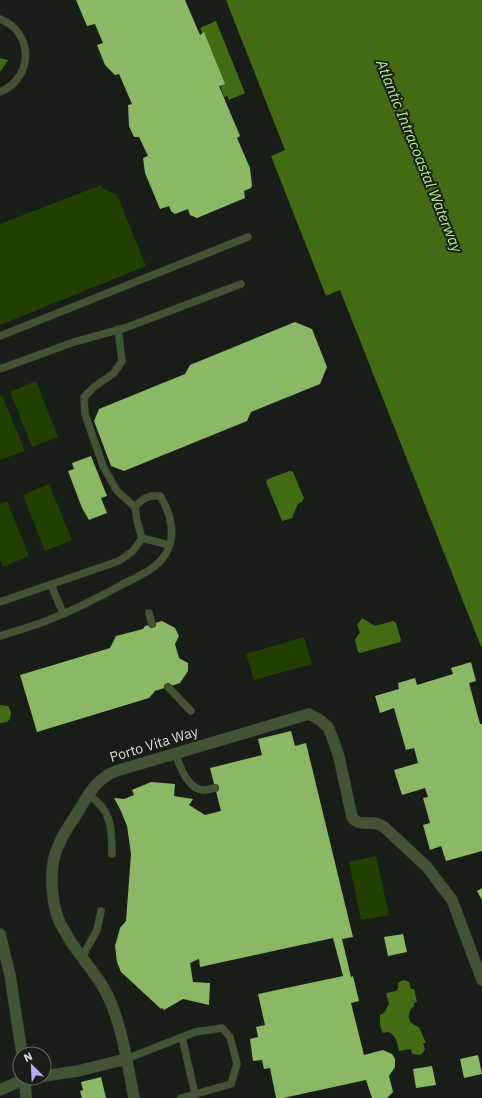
<svg xmlns="http://www.w3.org/2000/svg" width="482" height="1098" font-family="'IBM Plex Sans',sans-serif">
	<rect width="100%" height="100%" fill="#191d17"/>
	<path fill="#223f00" d="M101,185L102,188L117,195L146,266L0,325V224Z
		M36,381L58,437L32,447L10,392Z
		M2,395L25,451L0,460V396Z
		M49,484L72,540L45,551L23,495Z
		M7,501L29,556L3,567L0,560V504Z
		M304,637L312,664L254,680L246,654Z
		M376,856L389,915L361,920L349,862Z"/>
	<path fill="#426b14" d="M226,0H482V649L340,290L326,296L271,156L285,150Z
		M216,21L245,93L229,100L227,96L224,97L219,82L222,81L200,28Z
		M0,58L8,60L0,72Z
		M290,471L293,472L304,498L302,502L298,504L292,518L282,521L266,482L268,479Z
		M362,618L375,626L393,621L396,623L401,640L400,642L360,653L358,652L355,640L360,632L357,625Z
		M0,705L8,706L11,712L10,719L7,722L0,723Z
		M403,980L409,982L411,989H414L417,1002L414,1003V1006C406,1014 407,1023 419,1027L426,1043H423L425,1049L422,1054L419,1055L412,1054L411,1049L399,1051C397,1042 396,1035 388,1032L383,1033L380,1026V1015L384,1013L389,1004L386,993L396,991L398,988V983Z"/>
	<path fill="#8ab865" d="M76,0H185L200,35L204,32L225,84L219,86L240,136L237,138L250,168L252,185L251,188L244,191L245,198L197,218L190,215L188,209L175,214L171,211L169,206L160,209L145,173L143,158L148,156L139,137H134L129,126L128,105L132,104L119,74L115,75L105,65L97,45L103,43L95,24L87,26Z
		M295,322L312,329L327,367L320,384L251,412L247,421L124,471L111,466L94,421L99,409L185,374L190,365Z
		M91,456L107,496L101,498L107,513L89,520L82,508L68,471L74,469L72,463Z
		M162,621L175,628L179,636L175,644L179,658L188,663V671L180,683L155,691L149,698L37,732L20,675L110,648L116,636L143,629L145,626Z
		M471,662L476,681L469,683L480,724H482V851L446,861L441,846L430,850L423,825L430,823L423,798L428,797L425,788L402,795L394,770L418,763L414,748L406,750L394,708L380,713L375,696L399,689L398,683L415,678L417,685L453,674L451,668Z
		M291,731L295,746L306,743L353,937L342,939L351,977L353,976L359,1001L351,1003L364,1055L383,1050L392,1054L395,1059V1067L389,1076L393,1092L387,1098H372L366,1080L283,1098H276L270,1068L264,1069L262,1060L253,1061L250,1039L258,1037L256,1027L265,1025L258,994L343,976L333,938L200,967L199,959L190,963L193,982L210,983L209,1005L183,999L164,1010L162,1008L161,1009L121,972L117,962L115,946L117,939L120,928L126,921L131,854L127,826L121,811L114,798L124,799L134,795L132,790L151,782L175,784L174,796L193,799L189,805L205,815L221,811L210,768L262,755L258,739Z
		M482,888V900L477,891Z
		M403,934L407,952L388,956L384,937Z
		M478,1055L482,1074L464,1078L460,1059Z
		M432,1066L436,1085L416,1088L413,1069Z
		M101,1077L106,1098H82L80,1091L83,1090L81,1082Z"/>
	<g fill="none" stroke-linecap="round" stroke-linejoin="round">
		<defs>
			<path id="service" d="M0,19C34,32 34,78 0,92
				M118,329L122,361L114,373L94,387L84,397L85,414L103,466L117,491L135,507
				M0,336L248,237
				M0,369L74,342L125,328L241,284
				M142,538L169,545
				M51,585L63,613
				M0,602L119,561L133,551L142,538L137,521L135,507C143,498 148,495 160,496C171,513 177,537 165,555C155,570 139,576 123,584C98,598 72,611 46,621C31,627 15,631 0,636
				M149,613L152,624
				M168,687L191,711
				M175,753C180,766 187,788 202,790C206,790 211,789 215,788
				M88,795C112,809 112,830 112,854
				M82,957L97,930L101,911
				M182,1037L195,1094
				M126,1059L195,1032L222,1028L230,1037L237,1064L231,1084L181,1098"/>
			<path id="minor" d="M44,1076L78,1071L126,1059
				M0,1090L25,1079L31,1078
				M134,1098C128,1067 123,1032 111,1003C102,980 85,963 71,942C67,935 61,926 58,918C52,902 50,875 54,858C58,842 67,828 76,815C88,796 94,780 116,771L309,714L320,720L328,727L333,739L339,757L352,817C359,827 369,821 378,824C380,824 382,826 384,827L427,867L452,900L482,980"/>
			<path id="tertiary" d="M0,934L10,975L22,1054
				M25,1078L26,1098"/>
		</defs>
		<use href="#service" stroke="#343832" stroke-width="8"/>
		<use href="#minor" stroke="#343832" stroke-width="12"/>
		<use href="#tertiary" stroke="#343832" stroke-width="12"/>
		<use href="#service" stroke="#425434" stroke-width="7"/>
		<use href="#minor" stroke="#425434" stroke-width="11"/>
		<use href="#tertiary" stroke="#425434" stroke-width="11"/>
	</g>
	<g text-anchor="middle" stroke-width="4" stroke-linejoin="round" paint-order="stroke">
		<g font-size="14" fill="#dddfdb" stroke="#191d17">
			<text transform="translate(154 744) rotate(-17)" y="5">Porto Vita Way</text>
		</g>
		<g font-size="15" font-style="italic" fill="#b5f184" stroke="#191d17">
			<text transform="translate(419 156) rotate(68)" y="5">Atlantic Intracoastal Waterway</text>
		</g>
	</g>
	<g transform="translate(32 1066) rotate(336)"><circle r="19" fill="#191d17" stroke="#676b65"/>
	<path d="M0-3L7 15L0 10L-7 15Z" fill="#adaffb"/>
	<text y="-6" font-size="11" font-weight="bold" text-anchor="middle" fill="#dddfdb">N</text>
	</g>
</svg>
